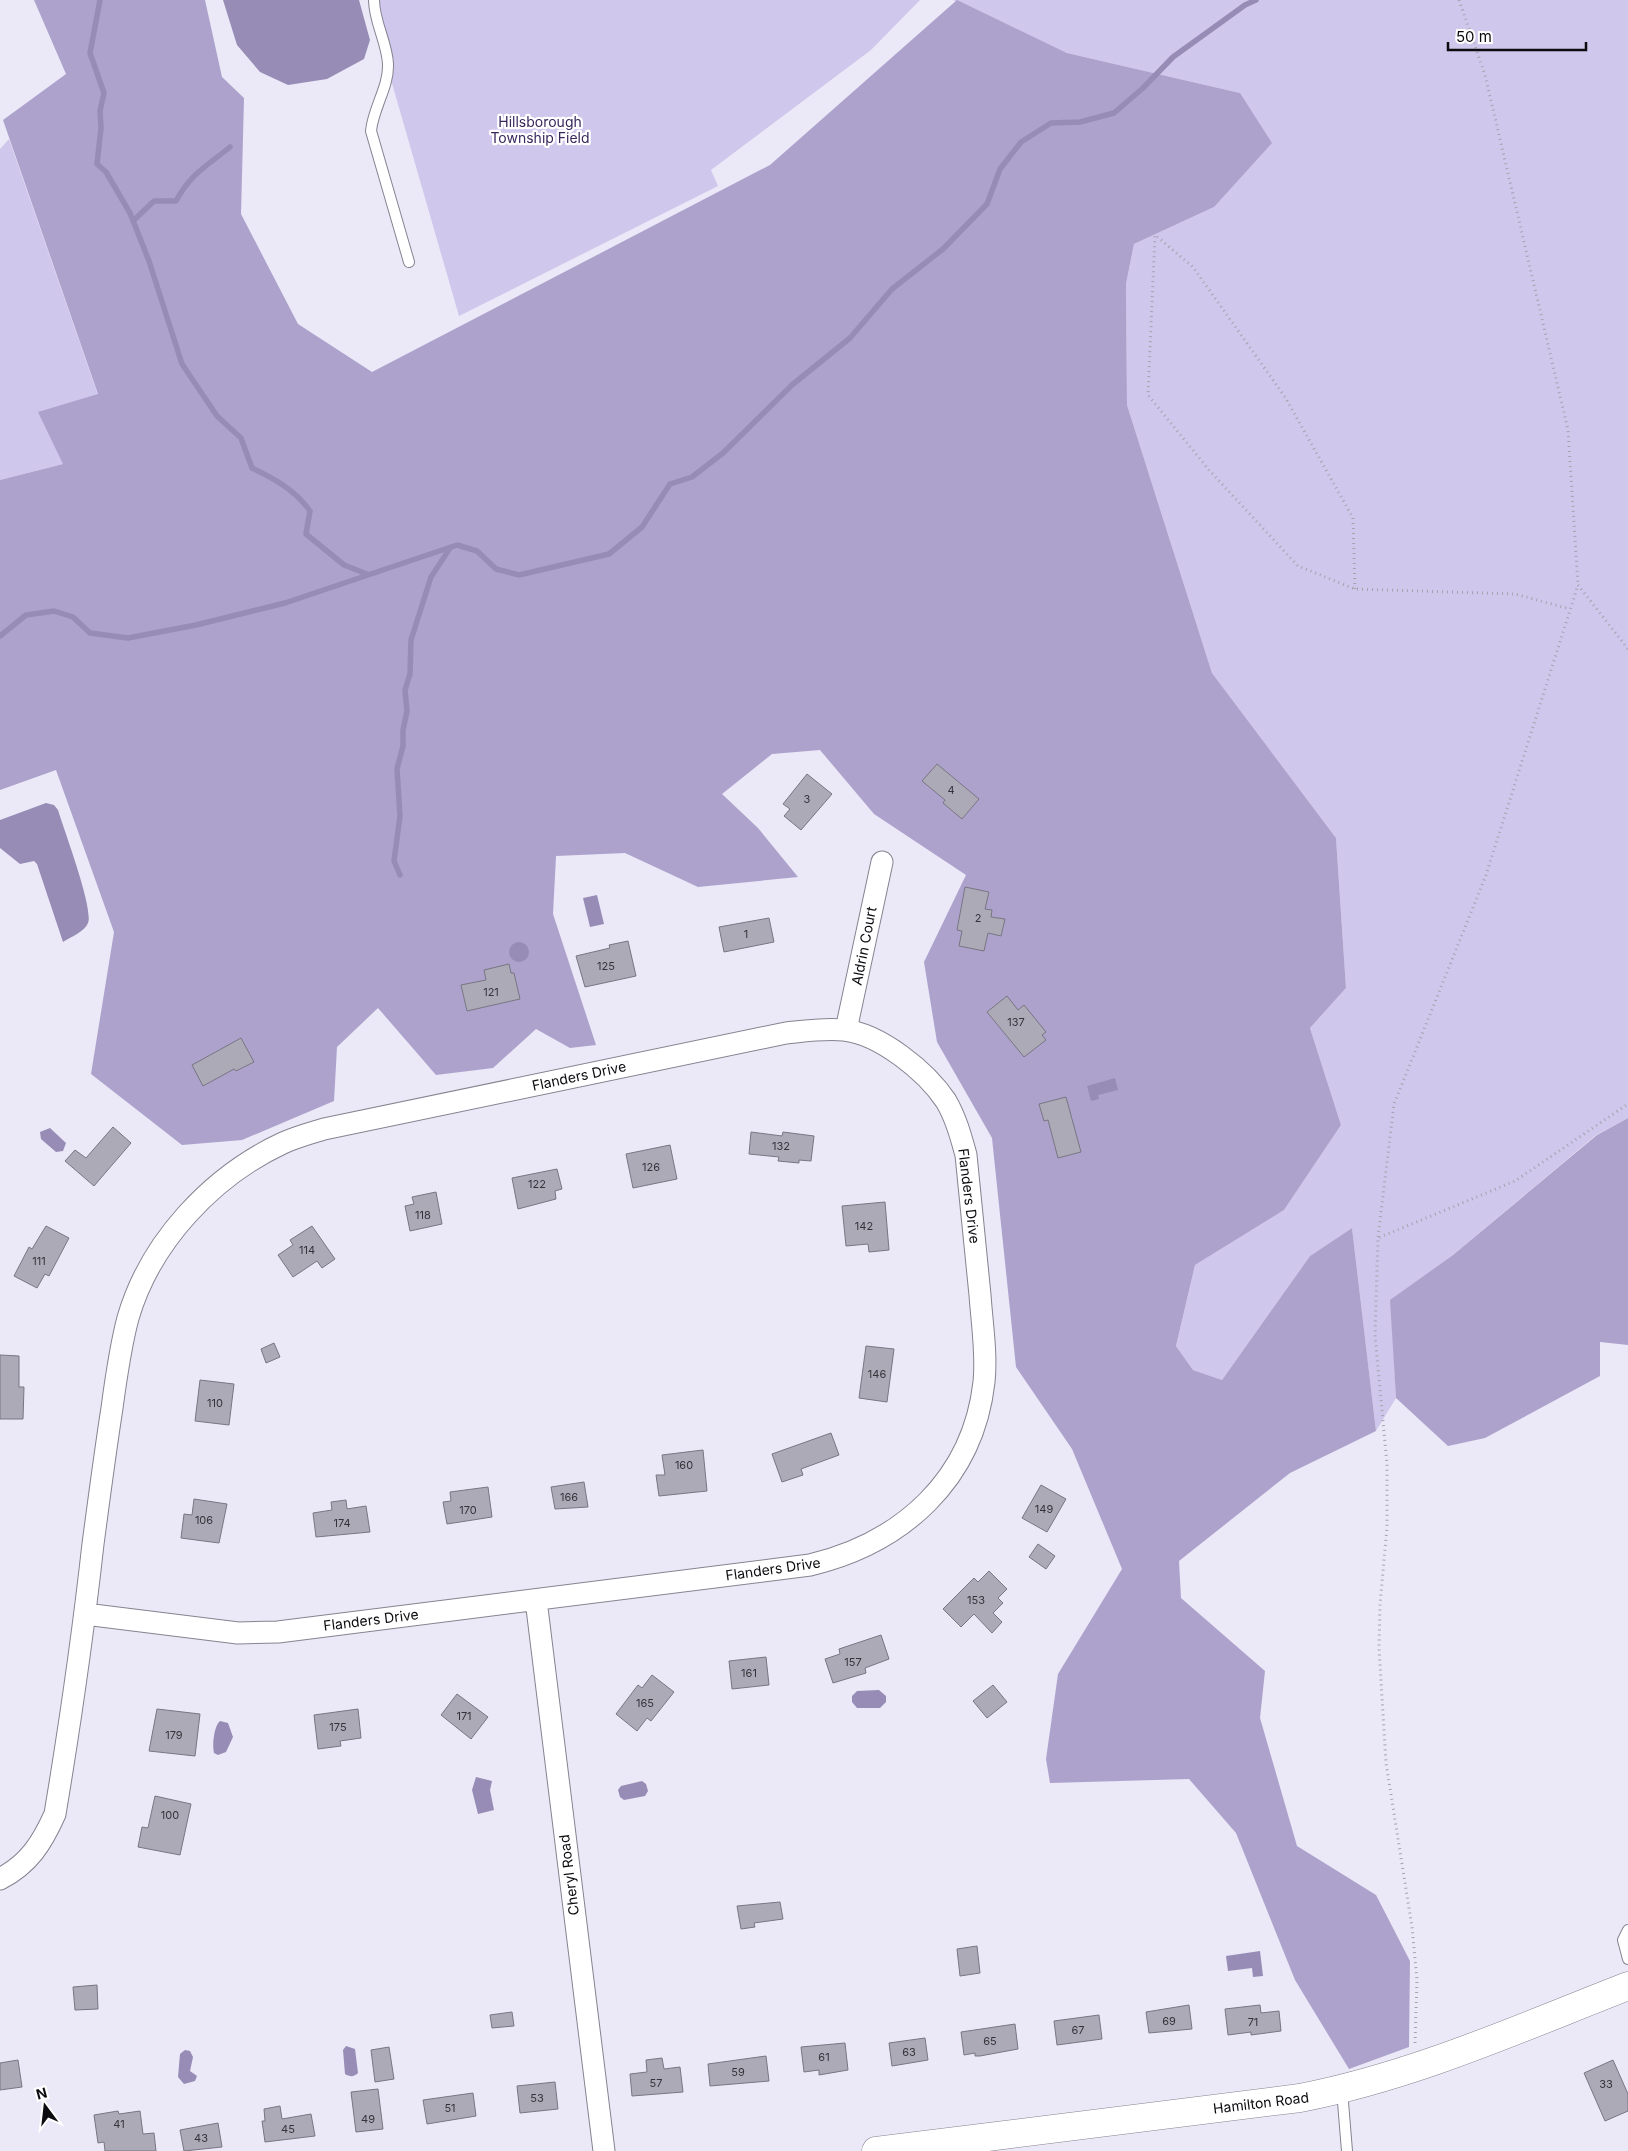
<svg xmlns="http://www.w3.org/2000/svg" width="1628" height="2151" font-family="Inter,sans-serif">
	<rect width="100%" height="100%" fill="#ebe8f7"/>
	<path fill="#d0c7ec" d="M368,0H920L871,50L711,170L718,186L459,316Z
		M953,0H1628V1118L1596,1135L1453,1255L1391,1300L1396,1398L1376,1431L1352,1228L1310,1256L1222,1380L1193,1370L1176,1346L1195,1265L1284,1210L1341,1125L1310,1028L1346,988L1336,838L1212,673L1127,405L1126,284L1134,244L1214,207L1240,93L1067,53Z
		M9,139L98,395L63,464L0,480V149Z"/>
	<path fill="#ada2cc" d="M34,0H205L222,77L244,98L241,214L298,324L372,372L770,165L957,0L1067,53L1240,93L1272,143L1214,207L1134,244L1126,284L1127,405L1212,673L1336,838L1346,988L1310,1028L1341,1125L1284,1210L1195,1265L1176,1346L1193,1370L1222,1380L1310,1256L1352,1228L1376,1431L1290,1473L1179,1561L1181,1598L1265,1671L1260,1718L1297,1846L1376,1895L1410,1961L1409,2047L1349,2069L1295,1980L1236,1833L1189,1779L1050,1783L1046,1759L1058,1674L1122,1569L1072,1449L1016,1367L992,1138L937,1042L924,962L966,875L874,814L820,750L772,754L722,794L758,828L798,877L698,887L625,853L556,856L553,914L596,1045L570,1048L536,1029L493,1068L436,1075L378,1008L337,1047L334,1101L242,1140L182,1145L91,1074L114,932L56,770L0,790V480L63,464L38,412L98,394L3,120L66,74Z
		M1628,1118V1345L1600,1342V1376L1485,1438L1448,1446L1396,1398L1390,1300L1453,1255L1597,1135Z"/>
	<path fill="#978cb5" d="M223,0H359L370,40L364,59L327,79L288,85L260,72L237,45Z
		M46,803L54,805L58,810C64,830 94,909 88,923C85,931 71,937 63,942L37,864L34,861L20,864L0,848V820Z
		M597,895L604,924L590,927L583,898Z
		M509 952a10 10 0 1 1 20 0a10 10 0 1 1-20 0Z
		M1115,1078L1118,1090L1098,1095L1099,1099L1091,1101L1087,1086Z
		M50,1128L66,1143L63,1151L56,1152L41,1139L40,1132Z
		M879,1690L886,1696V1702L880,1708H857L852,1702V1696L857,1691Z
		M220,1721L228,1723L233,1737L226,1752L218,1755L214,1753C212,1745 214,1726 220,1721Z
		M476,1777L492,1781L490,1790L494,1810L478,1814L472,1790Z
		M642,1781L646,1784L648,1791L645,1796L624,1800L620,1797L618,1790L621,1786Z
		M1260,1951L1263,1976L1253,1977L1252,1968L1228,1971L1226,1956Z
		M346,2046L355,2049L358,2073C354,2077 350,2077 345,2074L343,2050Z
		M185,2050L190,2051L193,2057L190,2071L197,2076L195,2081L184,2084L178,2077L180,2054Z"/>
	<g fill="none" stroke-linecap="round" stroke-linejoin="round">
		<path stroke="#978cb5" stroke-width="5.5" d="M100,0L90,53L104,93L100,111L101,128L97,164L106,172L130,213L149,261L182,364L217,416L241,438L252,468C275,479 295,490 310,511L306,534L344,565L367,574
			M133,221L154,201H176C191,173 207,166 230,147
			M0,636L26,615L54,611L73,617L90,633L128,638L196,625L285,603L457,545L477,551L496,569L519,575L609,554L642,527L670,484L692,477L723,453L792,385L850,338L892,289L943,249L987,204L1000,169L1021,142L1051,123L1080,122L1114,113L1143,88L1173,57L1245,5L1256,0
			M400,875L394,861L400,816L397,769L403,746V730L407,711L405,690L410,674L411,640L431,577L450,548"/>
	</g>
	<path fill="#adaab8" stroke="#797683" d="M937,764L979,799L962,819L943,803L945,800L922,781Z
		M807,774L832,794L801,830L784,816L790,809L783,804Z
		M965,887L989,892L985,909L992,910L991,917L1005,919L1001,936L988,933L984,951L959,946L962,931L957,930Z
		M769,918L774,942L724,952L719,927Z
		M628,941L636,976L585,987L576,956L610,948L609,945Z
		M509,964L511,973H514L520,999L467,1011L461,985L486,980L484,970Z
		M1007,996L1018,1010L1024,1005L1046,1032L1042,1035L1046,1040L1024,1057L987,1012Z
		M241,1038L254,1062L236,1071L234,1069L203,1086L192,1065Z
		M1066,1097L1081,1152L1058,1158L1048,1120L1044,1121L1039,1104Z
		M113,1127L131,1143L94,1186L65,1161L75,1150L86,1158Z
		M751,1132L782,1136L783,1132L814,1136L811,1161L799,1160V1163L778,1161L779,1157L749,1154Z
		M670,1145L677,1179L633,1188L626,1154Z
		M557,1169L562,1189L555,1191L556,1199L518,1209L512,1178Z
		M436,1192L442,1224L410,1231L405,1206L414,1204L412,1197Z
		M885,1202L889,1250L869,1252L868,1244L846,1246L842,1206Z
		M46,1226L69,1238L49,1276L45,1274L37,1288L14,1276L29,1247L32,1249Z
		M312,1226L335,1259L322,1268L317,1261L293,1277L278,1255L293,1245L290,1240Z
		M274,1343L280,1357L266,1363L261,1349Z
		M866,1346L894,1349L887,1402L859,1398Z
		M0,1355L19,1356V1387H24L23,1419H0Z
		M200,1380L234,1384L229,1425L195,1421Z
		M831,1433L839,1455L801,1469L803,1475L782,1482L772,1454Z
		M703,1450L707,1491L659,1496L656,1475H665L662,1455Z
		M584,1482L588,1507L555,1509L551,1487Z
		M1041,1485L1066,1499L1047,1532L1022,1518Z
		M488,1487L492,1517L447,1524L443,1502L451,1501L450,1492Z
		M194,1499L227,1504L219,1543L181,1538L184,1514L192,1515Z
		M346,1500L347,1509L366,1506L370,1532L316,1537L313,1513L332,1510L331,1502Z
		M1038,1544L1055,1556L1046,1569L1029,1557Z
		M989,1571L1007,1589L998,1598L1003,1603L993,1613L1002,1622L992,1633L974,1614L961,1627L943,1609L974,1578L978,1582Z
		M881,1635L889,1659L865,1668L866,1673L833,1683L825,1659L840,1654L839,1649Z
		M766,1657L769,1685L732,1689L729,1661Z
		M652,1675L674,1692L651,1721L647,1718L637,1731L616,1714L638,1685L642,1688Z
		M993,1685L1007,1702L987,1718L973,1701Z
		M457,1694L488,1717L471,1739L441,1715Z
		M157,1709L200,1714L195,1756L149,1751Z
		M358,1709L361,1738L340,1741L341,1746L318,1749L314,1715Z
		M155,1796L191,1804L180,1855L138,1847L142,1827L148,1828Z
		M780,1902L783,1919L754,1923L755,1927L741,1929L737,1906Z
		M977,1946L980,1973L960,1976L957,1949Z
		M97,1985L98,2009L75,2010L73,1987Z
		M1189,2005L1192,2029L1149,2033L1146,2012Z
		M1260,2005L1261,2013L1279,2011L1281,2031L1251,2035V2032L1228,2035L1225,2009Z
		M512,2012L514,2026L492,2028L490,2015Z
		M1099,2015L1102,2039L1057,2045L1054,2021Z
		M1015,2024L1018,2049L980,2056H975V2053L964,2055L961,2032Z
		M925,2038L928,2060L892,2066L889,2043Z
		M845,2043L848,2070L819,2075V2070L804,2072L801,2047Z
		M389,2047L394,2079L375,2082L371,2050Z
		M766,2056L769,2081L710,2086L708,2064Z
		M662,2058L664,2069L680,2067L683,2092L632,2096L630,2074L647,2072L646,2060Z
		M18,2060L22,2087L0,2090V2063Z
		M1613,2060L1628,2094V2111L1605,2121L1584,2073Z
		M555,2082L558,2109L520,2113L517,2086Z
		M378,2089L383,2129L356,2132L351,2092Z
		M473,2093L476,2116L427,2124L423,2100Z
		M280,2106L282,2119L311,2114L315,2136L265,2142L262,2121H265L264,2109Z
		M118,2111L119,2114L140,2111L143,2134L154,2133L156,2151H105L104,2142L98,2143L94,2115Z
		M218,2123L222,2147L184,2151L180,2130Z"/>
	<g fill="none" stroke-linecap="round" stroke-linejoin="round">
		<defs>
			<path id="lane" d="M374,0C374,22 387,42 388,64C389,87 373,108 371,131L409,262
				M1628,1930L1623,1940L1628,1959
				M1342,2090L1347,2151"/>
			<path id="street" d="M846,1030L882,862
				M536,1600L604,2151
				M0,1879C29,1864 42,1843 55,1814C70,1724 83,1634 93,1544C99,1499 105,1453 112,1408C116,1378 120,1348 128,1318C150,1242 212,1176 283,1143C296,1137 311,1133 324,1129L786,1033C805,1031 824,1028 844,1030C880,1034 926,1071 946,1101C956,1118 961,1137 966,1155C971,1202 975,1248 980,1295C982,1324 987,1354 984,1382C973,1480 902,1543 810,1565L278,1632L238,1633L85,1614"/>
			<path id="secondary" d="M876,2151L1300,2098C1414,2076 1520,2028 1628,1986"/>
		</defs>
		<use href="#lane" stroke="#868391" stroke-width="12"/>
		<use href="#street" stroke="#868391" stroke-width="23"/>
		<use href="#secondary" stroke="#868391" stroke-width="29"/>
		<path stroke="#a5a3ae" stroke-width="3" stroke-dasharray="1 4" stroke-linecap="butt" d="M1459,0L1485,75L1568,430L1578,585
			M1355,589L1353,518L1285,397L1193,267L1155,235L1148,395L1209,470L1298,566L1355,589L1515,594L1570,609
			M1378,1237L1394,1104L1486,875L1578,585L1628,649
			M1415,2043L1417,1980L1412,1927L1386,1763L1379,1648L1380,1605L1387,1527V1464L1375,1335L1378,1238L1515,1181L1628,1104"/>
		<use href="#lane" stroke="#fff" stroke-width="10"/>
		<use href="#street" stroke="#fff" stroke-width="21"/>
		<use href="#secondary" stroke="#fff" stroke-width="28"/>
	</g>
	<g text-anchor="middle" stroke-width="4.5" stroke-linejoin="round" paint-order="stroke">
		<g font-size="11" fill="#343339">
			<text x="951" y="794">4</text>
			<text x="807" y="803">3</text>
			<text x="978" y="922">2</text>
			<text x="746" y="938">1</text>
			<text x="606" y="970">125</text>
			<text x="491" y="996">121</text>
			<text x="1016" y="1026">137</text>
			<text x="781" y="1150">132</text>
			<text x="651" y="1171">126</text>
			<text x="537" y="1188">122</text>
			<text x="423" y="1219">118</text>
			<text x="864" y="1230">142</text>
			<text x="307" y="1254">114</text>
			<text x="39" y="1265">111</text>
			<text x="877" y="1378">146</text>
			<text x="215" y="1407">110</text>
			<text x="684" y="1469">160</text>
			<text x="569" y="1501">166</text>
			<text x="1044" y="1513">149</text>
			<text x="468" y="1514">170</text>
			<text x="204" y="1524">106</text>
			<text x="342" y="1527">174</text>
			<text x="976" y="1604">153</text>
			<text x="853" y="1666">157</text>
			<text x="749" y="1677">161</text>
			<text x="645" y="1707">165</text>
			<text x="464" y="1720">171</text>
			<text x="338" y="1731">175</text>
			<text x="174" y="1739">179</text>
			<text x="170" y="1819">100</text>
			<text x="1169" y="2025">69</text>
			<text x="1253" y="2026">71</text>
			<text x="1078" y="2034">67</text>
			<text x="990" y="2045">65</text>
			<text x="909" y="2056">63</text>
			<text x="824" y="2061">61</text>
			<text x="738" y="2076">59</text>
			<text x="656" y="2087">57</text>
			<text x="1606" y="2088">33</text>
			<text x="537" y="2102">53</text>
			<text x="450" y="2112">51</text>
			<text x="368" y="2123">49</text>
			<text x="119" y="2128">41</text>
			<text x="288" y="2133">45</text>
			<text x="201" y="2142">43</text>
		</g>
		<g font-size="14" fill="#39275c" stroke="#fff">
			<text x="540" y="127">Hillsborough<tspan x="540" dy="16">Township Field</tspan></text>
		</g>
		<g font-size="14" fill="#0c0b0f" stroke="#fff">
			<text transform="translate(864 946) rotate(-79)" y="5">Aldrin Court</text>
			<text transform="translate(579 1076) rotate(-12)" y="5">Flanders Drive</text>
			<text transform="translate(969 1196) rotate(83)" y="5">Flanders Drive</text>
			<text transform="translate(773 1569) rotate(-8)" y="5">Flanders Drive</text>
			<text transform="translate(371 1620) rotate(-7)" y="5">Flanders Drive</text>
			<text transform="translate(569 1875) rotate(-97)" y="5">Cheryl Road</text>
			<text transform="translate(1261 2103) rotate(-7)" y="5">Hamilton Road</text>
		</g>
	</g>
	<g transform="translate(45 2106) rotate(345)" stroke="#ffffff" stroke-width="4" paint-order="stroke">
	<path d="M0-4L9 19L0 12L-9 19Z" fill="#0c0b0f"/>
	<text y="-8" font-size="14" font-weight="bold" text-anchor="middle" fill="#0c0b0f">N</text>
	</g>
	<path d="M1448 42v8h138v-8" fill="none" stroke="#0c0b0f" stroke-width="2.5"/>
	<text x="1456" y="42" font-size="15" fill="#0c0b0f" stroke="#ffffff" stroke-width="4" paint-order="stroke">50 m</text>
</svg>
